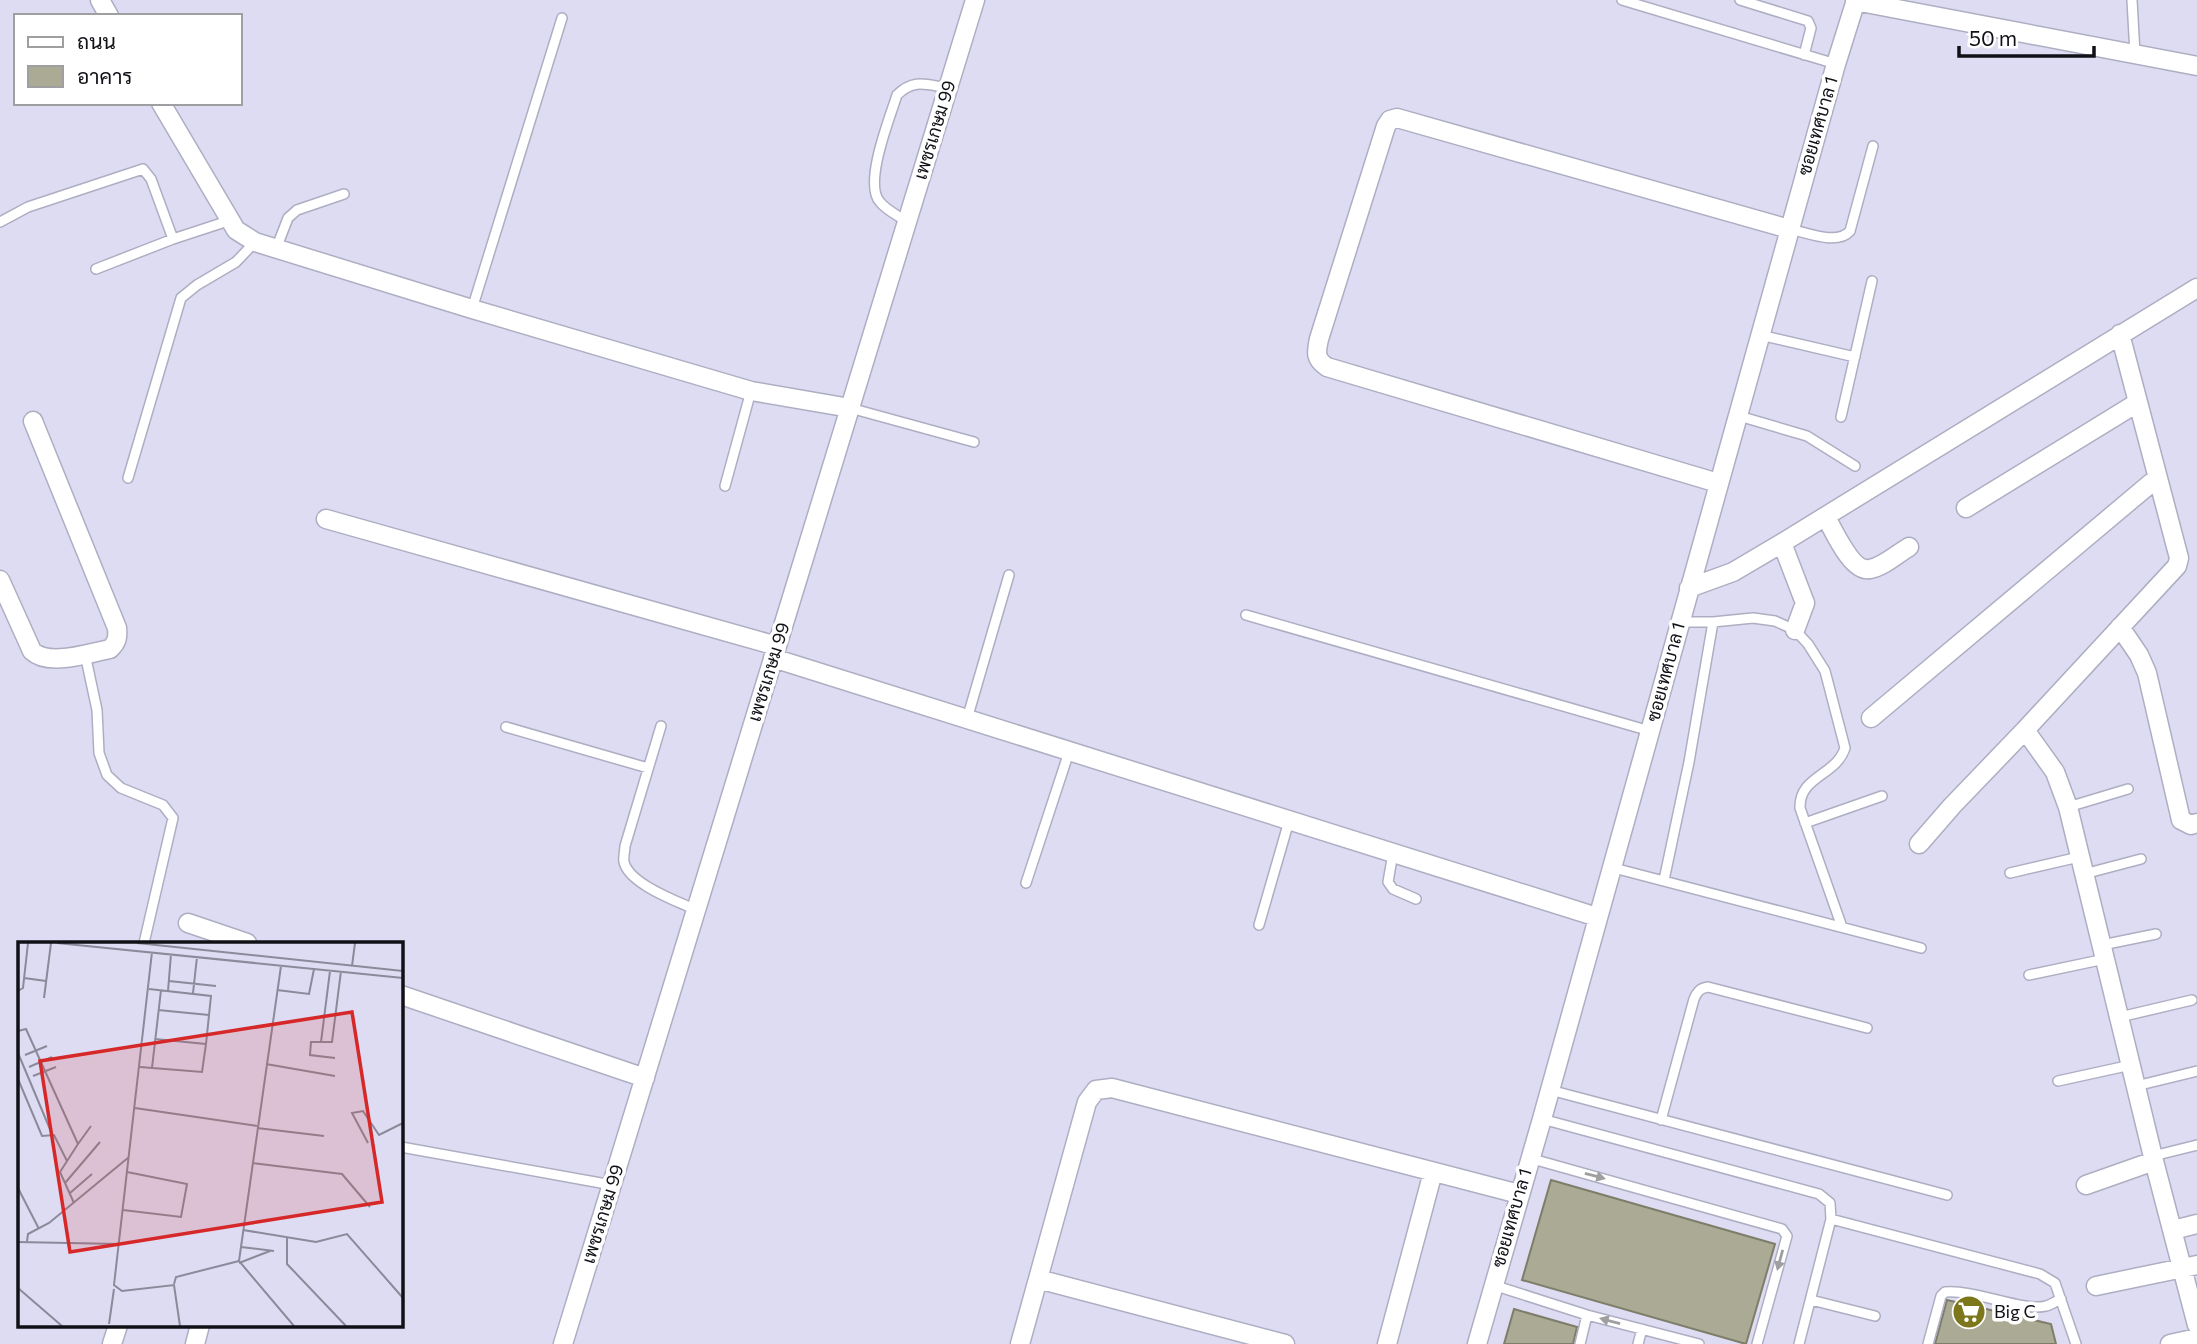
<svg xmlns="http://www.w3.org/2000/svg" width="2197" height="1344" font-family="Commissioner,Sarabun,sans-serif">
	<rect width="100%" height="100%" fill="#dddcf2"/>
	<path fill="#abab95" stroke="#7e7d69" stroke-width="2" d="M1551,1180L1775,1244L1746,1344L1522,1280Z
		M1947,1300L2051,1324L2056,1344H1935Z
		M1514,1309L1577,1327L1573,1344H1504Z"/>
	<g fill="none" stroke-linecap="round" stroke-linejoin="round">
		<defs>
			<path id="lane" d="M1622,0L1836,64
				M1740,0L1808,21L1811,28L1804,55
				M2132,0L2135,54
				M0,222L28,207L143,169L151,179L173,239
				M907,222C899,216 886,210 880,202C863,184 890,117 897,95C914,78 927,85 948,88
				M1789,229C1806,232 1837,246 1850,231L1873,146
				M276,249L288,218L297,210L344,194
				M96,269L173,239L231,220
				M472,309L562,18
				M1760,335L1855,357
				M850,408L974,442
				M1739,416L1807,436L1855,466
				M1841,417L1872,281
				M128,478L181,298L197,285L236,262L255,242
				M725,486L751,391
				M1246,615L1650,731
				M1679,622H1713L1753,618L1775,621L1795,630L1808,644L1825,671L1845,748C1836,776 1799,776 1800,808L1842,927
				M85,654L97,710L99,753L107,775L121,788L163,805L173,818L144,943
				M967,719L1009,575
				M661,726L625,846C625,850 623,858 624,862C629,884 677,901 696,910
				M506,727L648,768
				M2068,807L2128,789
				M1805,823L1882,796
				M1393,853L1388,882L1393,889L1416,899
				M1610,867L1921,948
				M2010,873L2079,857
				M2084,874L2141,859
				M1664,880L1689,762L1713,622
				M1026,883L1069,752
				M1259,925L1289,821
				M2102,945L2156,934
				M2029,975L2105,959
				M2120,1017L2192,1000
				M2058,1081L2131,1065
				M2136,1086L2197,1071
				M1550,1090L1947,1195
				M1542,1119L1819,1194L1830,1203L1831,1219
				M1661,1120L1694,999C1697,992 1700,988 1708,987L1867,1028
				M401,1147L612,1185
				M2153,1156L2197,1145
				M1529,1158L1782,1229L1787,1236L1757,1344
				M1493,1285L1587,1315L1699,1344
				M1811,1300L1875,1316
				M1580,1344L1587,1315
				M1638,1344L1642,1329
				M1799,1344L1831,1219L2040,1274L2055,1283L2076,1344
				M1928,1344L1941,1296L1945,1292C1974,1289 2023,1312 2046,1306C2051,1305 2056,1301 2061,1299"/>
			<path id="street" d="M100,0L109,16
				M1855,1L2197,66
				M161,103L236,230L255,242L472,309L751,391L850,408
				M2120,334L2179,558L2177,566L2025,730L2055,772L2068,807L2154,1161L2197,1325
				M1718,483L1327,367C1315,359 1316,353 1319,339L1386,126L1390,120L1397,118L1789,229
				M1966,508L2137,403
				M1826,517C1834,531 1852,573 1870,569C1883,567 1897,554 1909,547
				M326,519L777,646
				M1782,543L1805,603L1795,630
				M0,580L32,651C49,667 88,653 110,649C117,642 118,638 117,628L33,421
				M1689,588L1733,572L1782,543L2197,288
				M2120,627L2139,655L2147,673L2181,820L2191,825L2197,823
				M773,658L1597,917
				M1871,718L2157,478
				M1919,844L1952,806L2025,730
				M188,923L247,943
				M401,995L645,1078
				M2086,1185L2154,1161
				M2173,1230L2197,1224
				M1038,1279L1285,1344
				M2096,1286L2197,1265
				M112,1344L118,1325
				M195,1344L200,1325
				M563,1344L975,0
				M1020,1344L1087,1102L1096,1090L1112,1088L1519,1194
				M1387,1344L1433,1172
				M1477,1344L1542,1119L1836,64L1856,0
				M2170,1344L2197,1338"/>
		</defs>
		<use href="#lane" stroke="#aeaec3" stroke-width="12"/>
		<use href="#street" stroke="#aeaec3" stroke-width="21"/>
		<use href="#lane" stroke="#fff" stroke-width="9"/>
		<use href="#street" stroke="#fff" stroke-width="18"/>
	</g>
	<defs><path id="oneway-solid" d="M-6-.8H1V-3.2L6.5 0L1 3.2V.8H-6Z" transform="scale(1.75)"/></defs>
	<g fill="#9f9fa2">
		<use href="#oneway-solid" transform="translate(1595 1176) rotate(15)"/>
		<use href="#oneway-solid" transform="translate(1780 1260) rotate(105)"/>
		<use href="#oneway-solid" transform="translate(1610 1321) rotate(-165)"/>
	</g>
	<defs>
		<symbol id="supermarket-disc" viewBox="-11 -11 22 22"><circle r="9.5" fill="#7d771c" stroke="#fff"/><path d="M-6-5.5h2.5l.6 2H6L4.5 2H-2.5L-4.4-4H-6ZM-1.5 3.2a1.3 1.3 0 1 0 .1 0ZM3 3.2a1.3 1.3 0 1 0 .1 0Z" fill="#fff"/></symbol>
	</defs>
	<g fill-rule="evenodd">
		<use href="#supermarket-disc" x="1950" y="1293" width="38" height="38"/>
	</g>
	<g text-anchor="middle" stroke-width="7" stroke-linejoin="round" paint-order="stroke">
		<g font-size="18" fill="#101017" stroke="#fff">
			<text transform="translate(1818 126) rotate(-74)" y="6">ซอยเทศบาล 1</text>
			<text transform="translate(935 130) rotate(-73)" y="6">เพชรเกษม 99</text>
			<text transform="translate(769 672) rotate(-73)" y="6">เพชรเกษม 99</text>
			<text transform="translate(1666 672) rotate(-75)" y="6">ซอยเทศบาล 1</text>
			<text transform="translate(603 1214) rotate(-73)" y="6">เพชรเกษม 99</text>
			<text transform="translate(1512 1218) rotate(-74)" y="6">ซอยเทศบาล 1</text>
		</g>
		<g font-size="18" fill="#101017" stroke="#fff" text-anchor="start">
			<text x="1994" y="1318">Big C</text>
		</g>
	</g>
	<g transform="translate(18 942)">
		<rect width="385" height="385" fill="#dddcf2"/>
		<path fill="none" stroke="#8b8a9a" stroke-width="2" d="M39,1L385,36M119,1L385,29M134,10L96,343L104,349L156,343L162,384M263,24L221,319L276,384M334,24L337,1M6,36L28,39M151,39L198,44M259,48L291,52L296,27M0,49L5,46L10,1M150,49L153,12M175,51L179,15M26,56L33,1M140,68L191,73M0,89L8,87L60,202L42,230L56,261M137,97L188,102M303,100L312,29M0,111L34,192M7,113L29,104M317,116L292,113L293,100H314L323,29M248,122L317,134M11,125L34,115M122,125L184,130L188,102L193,54L131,47M134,126L143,48M15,134L38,125M0,137L24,194L36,193L49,219M117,166L239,184M239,186L306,194M350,201L334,171L345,169L361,193L385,181M60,202L73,184M234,221L324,232L352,265M47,241L82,200M0,246L21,287M52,251L74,232M105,268L163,275L169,242L109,230M225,288L298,300L329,292L385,356M269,296V322L328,384M9,299L10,292L31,281L111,215M0,300L101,302M223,305L256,309M221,321L252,309M156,342L158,335L221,319M0,346L44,384M91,382L96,347"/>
		<path fill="#d62828" fill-opacity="0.15" stroke="#d62828" stroke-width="3.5" d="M334,70L364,260L52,310L22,119Z"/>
		<rect width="385" height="385" fill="none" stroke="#101017" stroke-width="3.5"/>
	</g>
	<rect x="14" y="14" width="228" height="91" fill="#ffffff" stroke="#9f9fa2" stroke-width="2"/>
	<rect x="28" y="37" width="35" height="10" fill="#ffffff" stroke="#9f9fa2" stroke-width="2"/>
	<text x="77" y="49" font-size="21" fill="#101017">ถนน</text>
	<rect x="28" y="66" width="35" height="21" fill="#abab95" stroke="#9f9fa2" stroke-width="2"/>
	<text x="77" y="84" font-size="21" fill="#101017">อาคาร</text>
	<path d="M1959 46v10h135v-10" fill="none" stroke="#101017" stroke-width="3.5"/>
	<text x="1969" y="46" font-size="21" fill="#101017" stroke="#ffffff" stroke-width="5" paint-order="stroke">50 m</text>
</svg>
